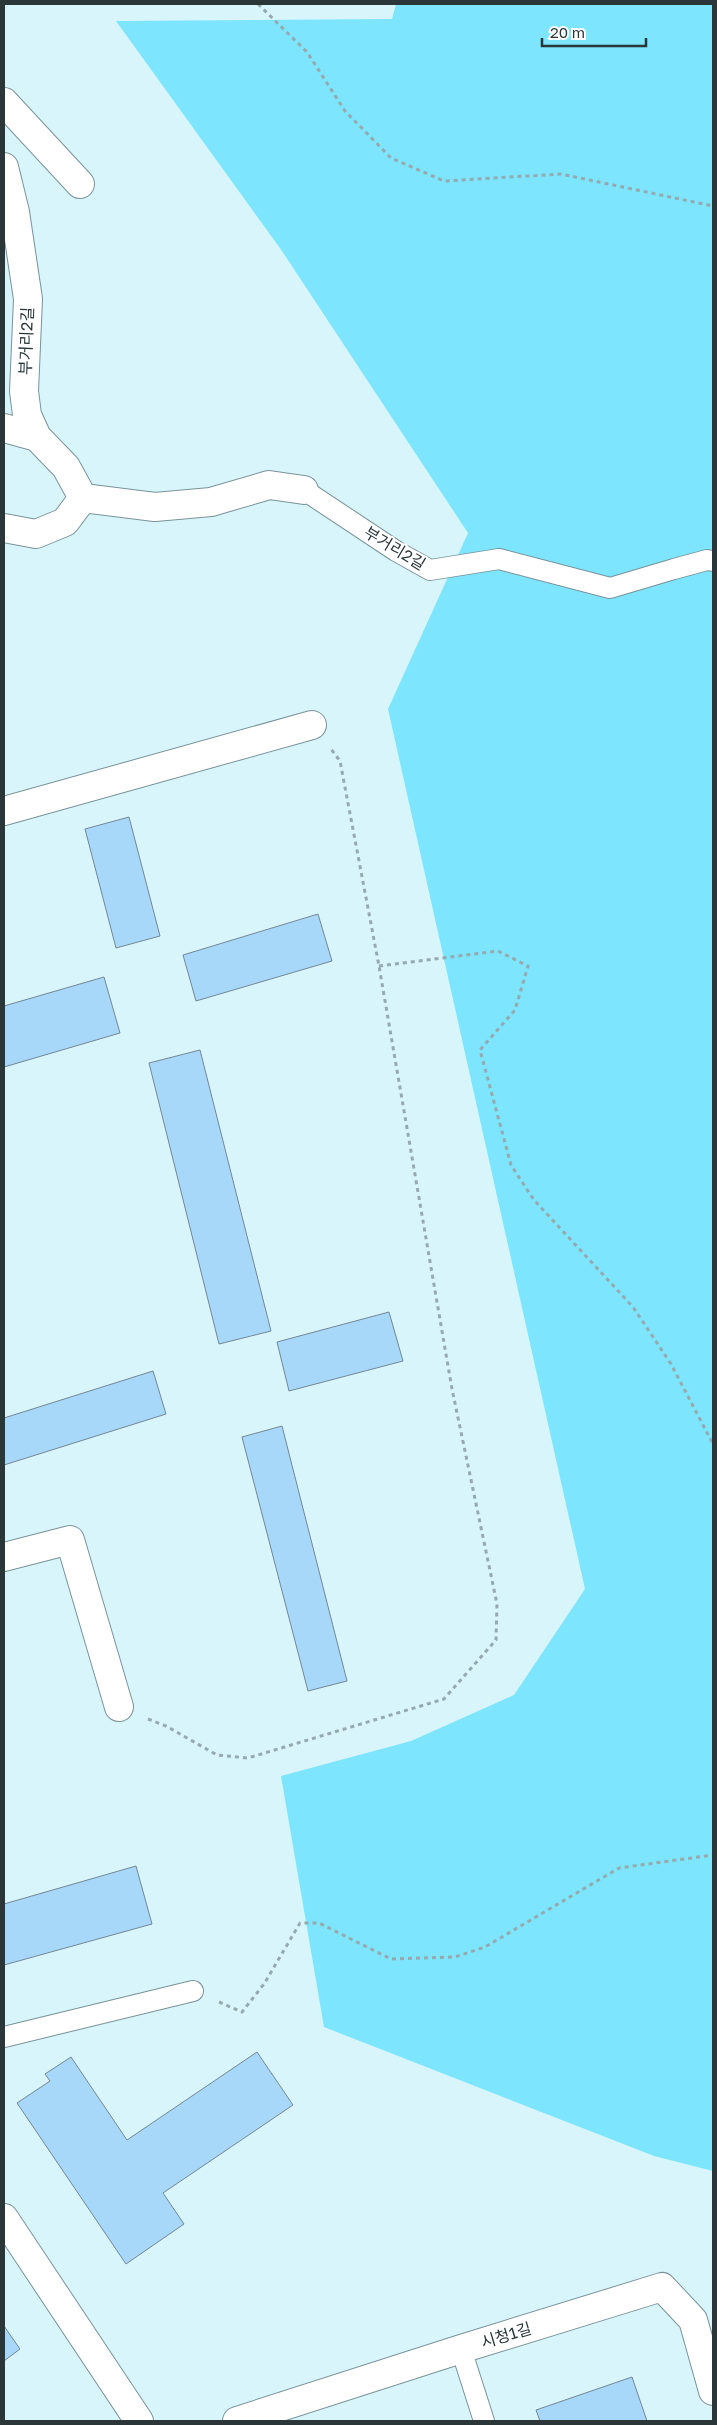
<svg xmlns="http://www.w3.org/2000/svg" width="717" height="2425" font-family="'Golos Text','Noto Sans KR',sans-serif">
	<rect width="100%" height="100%" fill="#d9f5fc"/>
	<path fill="#7de5fd" d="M396,4H713V2171L654,2156L324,2027L281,1776L411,1741L514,1695L585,1589L388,709L468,533L282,251L116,21L392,19Z"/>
	<path fill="#a7d8f9" stroke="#738795" d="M129,817L160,936L116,948L85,829Z
		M318,914L332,961L196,1001L183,955Z
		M104,977L120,1033L4,1067V1006Z
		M200,1050L271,1331L219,1344L149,1063Z
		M389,1312L403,1361L289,1391L277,1342Z
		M153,1371L166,1414L4,1465V1418Z
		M282,1426L347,1681L308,1691L242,1437Z
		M136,1866L152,1924L4,1965V1904Z
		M257,2052L293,2105L163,2193L184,2224L126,2264L17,2103L50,2081L45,2074L71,2057L127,2140Z
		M4,2326L20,2349L4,2361Z
		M632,2377L647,2421H540L536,2410Z"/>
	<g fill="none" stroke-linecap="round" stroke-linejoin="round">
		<defs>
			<path id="lane" d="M304,490L396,551L430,570L499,559L610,588L674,569L707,560L713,561
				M4,2037L193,1991
				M461,2349L484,2421"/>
			<path id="street" d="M4,102L80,184
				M4,167L15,212L28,299L24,391L27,415L37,437L66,467L83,498L155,507L211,502L269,485L304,490
				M4,428L37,437
				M4,528L36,534L65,522L83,498
				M4,811L312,725
				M4,1557L70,1540L119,1707
				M4,2218L139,2421
				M237,2421L461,2349L662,2287L693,2320L713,2391"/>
		</defs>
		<use href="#lane" stroke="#799399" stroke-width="22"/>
		<use href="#street" stroke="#799399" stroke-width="30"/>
		<path stroke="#94aaaf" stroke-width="3" stroke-dasharray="4 4" stroke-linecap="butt" d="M258,4L307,52L345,111L391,158L444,181L561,174L713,206
			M379,966L498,951L528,966L515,1010L480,1050L511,1165L534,1200L633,1307L671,1364L713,1444
			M148,1719L166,1726L217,1755L248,1758L444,1699L496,1640L497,1604L452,1389L379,966L340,761L331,749
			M219,2002L242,2012L264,1984L300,1923H319L391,1959L455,1957L485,1947L619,1868L713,1855"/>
		<use href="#lane" stroke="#fff" stroke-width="20"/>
		<use href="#street" stroke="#fff" stroke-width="28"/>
	</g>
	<g text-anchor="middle" stroke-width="4" stroke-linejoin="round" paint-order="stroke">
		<g font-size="16" fill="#2b3639" stroke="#fff">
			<text transform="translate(26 341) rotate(-88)" y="6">부거리2길</text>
			<text transform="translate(395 548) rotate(31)" y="6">부거리2길</text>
			<text transform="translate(506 2335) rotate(-17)" y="6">시청1길</text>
		</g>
	</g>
	<rect width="717" height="2425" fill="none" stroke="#2b3639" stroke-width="10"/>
	<path d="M542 38v8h104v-8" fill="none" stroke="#2b3639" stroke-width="2.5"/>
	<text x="550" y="38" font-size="15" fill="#2b3639" stroke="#ffffff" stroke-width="4" paint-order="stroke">20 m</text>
</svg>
